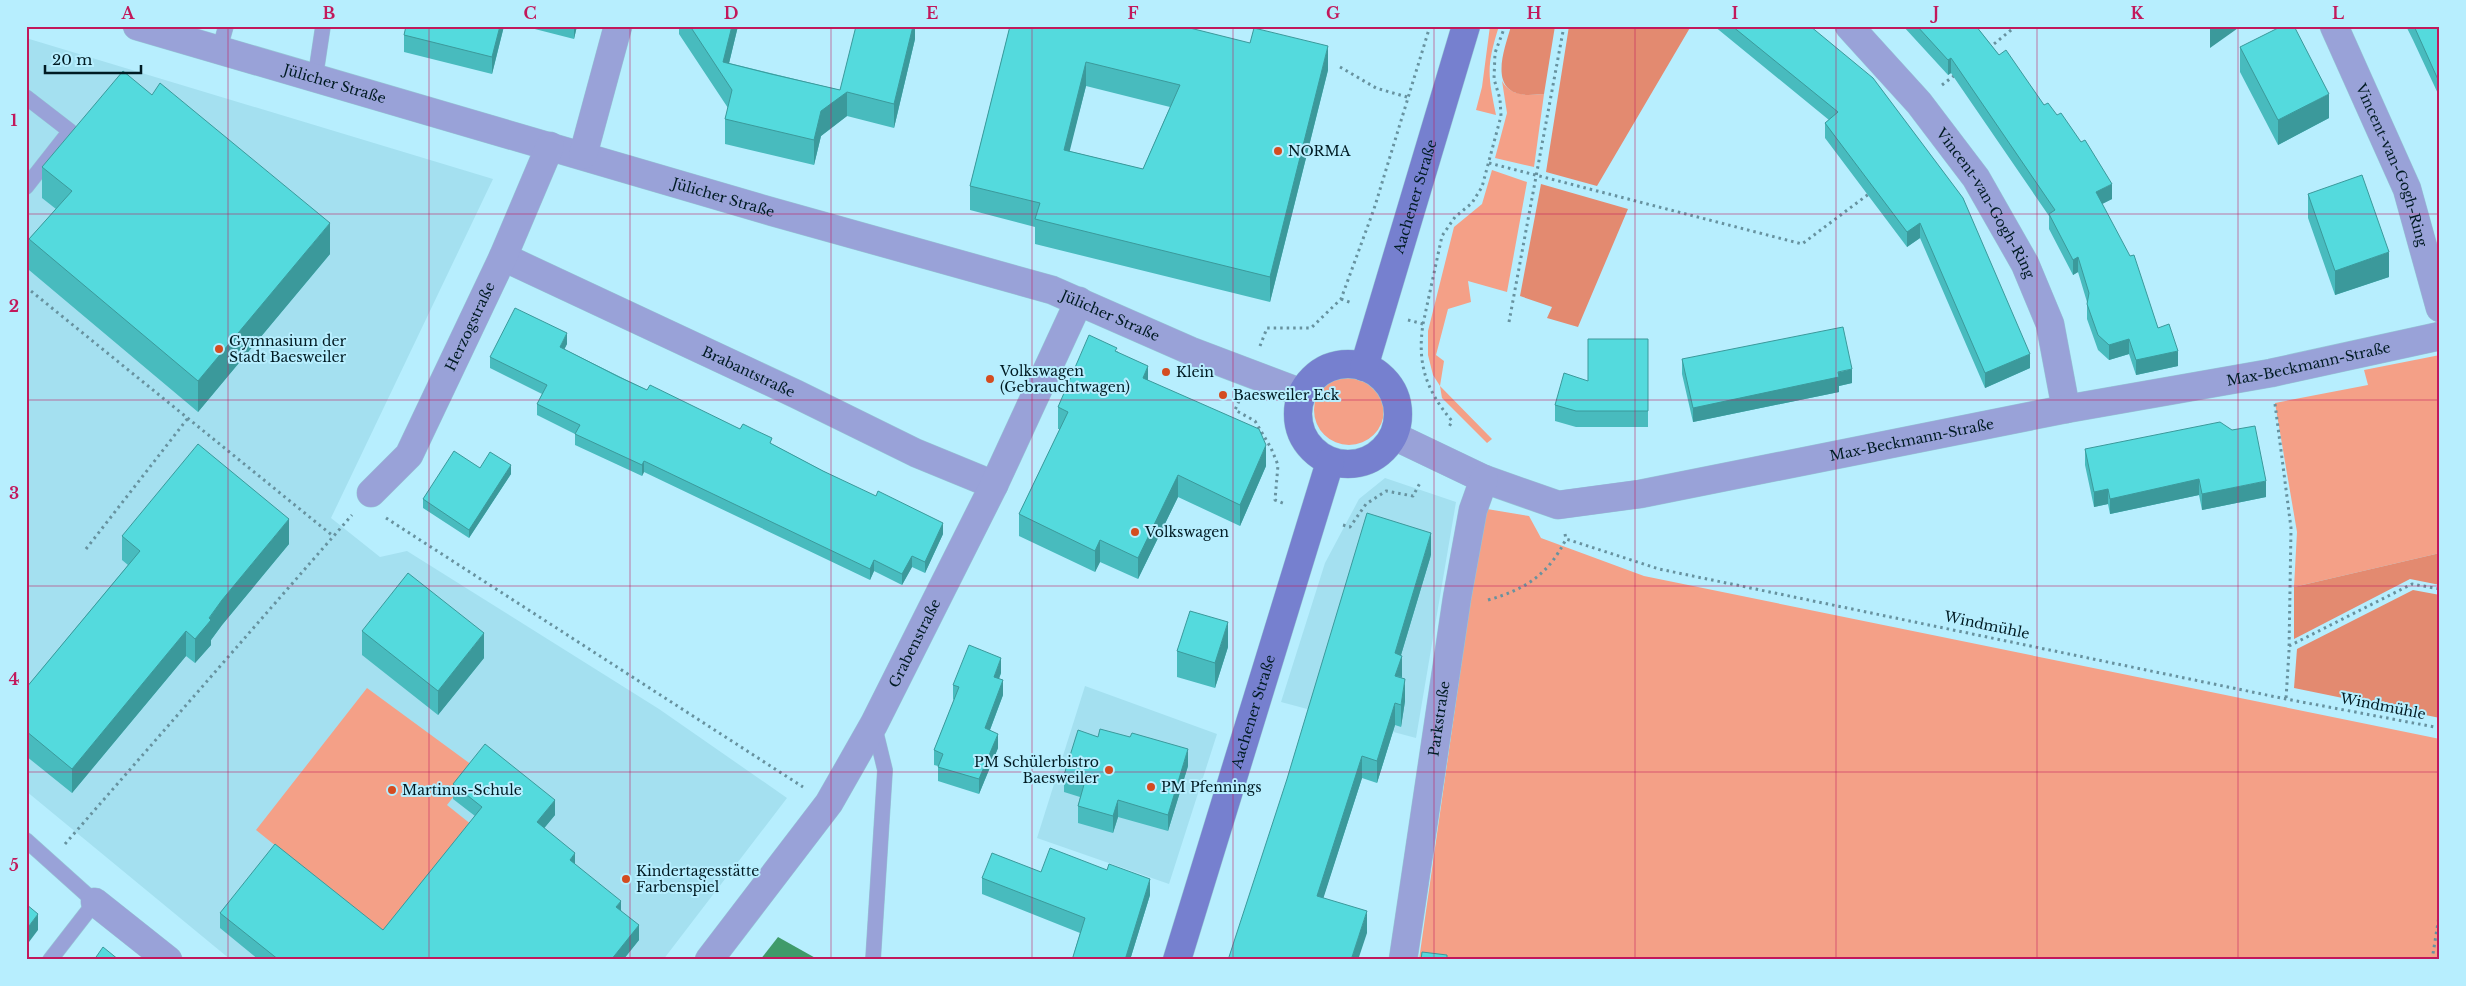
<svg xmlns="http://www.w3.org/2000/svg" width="2466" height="986" font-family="'Libre Baskerville',serif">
	<rect width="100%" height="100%" fill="#b7eefe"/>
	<path fill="#a4e0f0" d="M26,38L493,179L331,518L380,557L407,551L659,709L787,798L663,960H231L26,791Z
		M1385,478L1456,502L1416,738L1281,702L1325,563L1359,499Z
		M1085,686L1217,734L1169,884L1037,838Z"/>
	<path fill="#f4a087" d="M1490,26H1499C1486,67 1488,75 1496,115L1476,110L1482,87Z
		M1502,81C1511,97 1528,95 1544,94L1534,167L1495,158L1507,113Z
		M1492,170L1527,182L1507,292L1468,281L1471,302L1448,309L1436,355L1444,361L1440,386L1492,439L1487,443L1442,398L1440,386L1433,375L1428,355V331L1454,227L1482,204Z
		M2440,355V553L2294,587L2297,532L2275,403L2368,385L2364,370Z
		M1314 410a35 35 0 1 1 70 0a35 35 0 1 1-70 0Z
		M1487,509L1529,516L1541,538L1644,576L2440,739V960H1419L1469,610Z
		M367,688L476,768L447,805L477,829L390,938L256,830Z"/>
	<path fill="#e38a70" d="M1511,26H1555L1544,94C1537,94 1528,96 1520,94C1489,87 1505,48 1511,26Z
		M1569,26H1691L1597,186L1546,172Z
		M1541,184L1628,209L1578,327L1547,318L1552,307L1520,296Z
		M2440,553V585L2410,579L2294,639V587Z
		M2413,590L2440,595V718L2294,688L2297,649Z"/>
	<path fill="#3f9b6a" d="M778,937L819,960H760Z"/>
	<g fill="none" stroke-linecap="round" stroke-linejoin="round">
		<defs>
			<path id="service" d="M219,51L226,26
				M315,79L323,26
				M26,97L70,131L26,187
				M26,840L95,902L50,960
				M873,960L885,770L874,725"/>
			<g id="minor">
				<path id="s1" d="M137,26L773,212L1052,290L1191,351L1302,393"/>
				<path id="s2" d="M1849,26L1919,103L1976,178L2025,264L2050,324L2066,409"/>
				<path id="s3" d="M2334,26L2407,189L2440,308"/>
				<path d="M583,155L618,26"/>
				<path id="s4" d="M503,257L796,394L916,453L994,485"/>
				<path id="s5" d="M1394,436L1484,479L1558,505L1640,494L2066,409L2271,373L2440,336"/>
				<path id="s6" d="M371,493L409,455L503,257L550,146"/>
				<path d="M95,902L168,960"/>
				<path id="s7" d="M709,960L829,803L874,724L994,485L1079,301"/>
				<path id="s8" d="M1403,960L1457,598L1473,510L1484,479"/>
			</g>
			<g id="secondary">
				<circle cx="1348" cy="414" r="50"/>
				<path id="s9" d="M1364,367L1466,26"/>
				<path id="s10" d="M1177,960L1330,462"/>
			</g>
		</defs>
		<use href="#service" stroke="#96c8d7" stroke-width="16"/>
		<use href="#minor" stroke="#96c8d7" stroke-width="29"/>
		<use href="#secondary" stroke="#96c8d7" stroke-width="29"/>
		<path stroke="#67929f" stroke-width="3" stroke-dasharray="2.5 4" stroke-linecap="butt" d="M1989,48L2016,26
			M1340,67L1376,88L1407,97
			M1942,85L1955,75
			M1489,163L1802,244L1870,193
			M26,287L333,536
			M1341,299L1352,303
			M1408,320L1423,324C1417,364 1426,390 1452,421L1448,429
			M1509,322L1564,26
			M1423,324L1442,236L1455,217L1472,203L1482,187L1501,116L1500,99L1494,79L1495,53L1505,26
			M1260,346L1267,328H1311L1341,299L1374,209L1430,26
			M1239,401L1235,410L1255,421L1271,448L1278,465L1275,500L1285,504
			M2275,404L2291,528L2289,651L2286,699
			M386,518L803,787
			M1343,525L1350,527L1366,504L1386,491L1413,496L1421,481
			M1565,534L1566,539L1659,569L2286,699L2440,728
			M86,549L188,418
			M1488,600C1526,589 1548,575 1566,539
			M2289,646L2412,584L2440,589
			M65,844L352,515
			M2432,960L2440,910"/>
		<use href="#service" stroke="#99a2d8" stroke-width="15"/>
		<use href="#minor" stroke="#99a2d8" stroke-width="28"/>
		<use href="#secondary" stroke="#7680cf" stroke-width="28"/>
	</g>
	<path fill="#48bbbe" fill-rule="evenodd" d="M406,26H504L492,74L404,52V35Z
		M523,26H577L574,39Z
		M679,26H738L729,63L840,90L915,26V39L894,128L847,116L821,136L814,165L725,144V119L728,108L679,34Z
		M1010,26L1328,70L1270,302L1035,244V227L970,210V186ZM1086,86L1170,107L1143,169L1069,151Z
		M1714,26H1810L2030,368L1985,388L1920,238L1907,247L1825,138V123L1829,120Z
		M1903,26H1976L1999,55L2044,105L2112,199L2102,204L2158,328L2178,366L2136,375L2129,354L2109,360L2098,350L2087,319V302L2078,272L2073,275L2049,229V216L1951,73L1948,75Z
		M2406,26H2440V98L2413,40Z
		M2240,47L2329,118L2278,145L2240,72Z
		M42,167L330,254L198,412L29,270V239L56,209L42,198Z
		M2308,194L2389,277L2335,295L2308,218Z
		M1648,339V427H1576L1555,421V405Z
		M567,344L564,349L647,390L740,429L772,444L943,534L925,573L912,567L902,585L874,571L870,580L644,472L642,476L575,445V434L537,415V404L542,394L490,368V357Z
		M1117,351L1148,380L1266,466L1240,526L1178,497L1138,579L1100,562L1095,572L1019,536V514L1060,429H1058V407Z
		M1682,359L1852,383L1839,386V392L1693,422L1682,374Z
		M2085,449L2266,497L2202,510L2199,495L2110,514L2108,504L2094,507L2085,465Z
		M480,468L511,474L469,538L423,508V499Z
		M122,536L289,544L222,625L211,640V645L195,663L186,656L72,793L26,756V688L128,565L122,560Z
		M1431,555L1401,655L1402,678L1405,701L1401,727L1395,725L1377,783L1362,778L1323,898L1367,933L1228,960Z
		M362,631L484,658L438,715L362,655Z
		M1228,647L1215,688L1177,677V651Z
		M1001,673L999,679L1003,695L990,730L998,748L979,794L938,781V766L934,765V750L954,700L953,699V685Z
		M1188,766L1168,831L1118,817L1113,833L1078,823V806L1080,797L1064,792V775Z
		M453,784L555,815L544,828L575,864L621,910L639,940L623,960H259L220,928V913L383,930L475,816L453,799Z
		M1041,872L1150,895L1130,960H1072L1080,933L982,894V878Z"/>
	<path fill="#3b999b" d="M500,26H504L492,74V57Z
		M574,26H577L574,39Z
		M732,26H738L725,80L723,62Z
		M913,26H915V39L894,128V104Z
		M2210,26H2241L2210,48Z
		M1328,46V70L1270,302V277Z
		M1951,58V73L1948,75V60Z
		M1086,62V86L1064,174V150Z
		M847,92V116L821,136L814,165V140L821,111Z
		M2329,94V118L2278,145V120Z
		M2112,184V199L2096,207V192Z
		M330,223V254L198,412V381Z
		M1920,223V238L1907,247V232Z
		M2389,252V277L2335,295V271Z
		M2078,257V272L2073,275V260Z
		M567,333V344L560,358V347Z
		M2129,339V354L2109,360V345Z
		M2178,351V366L2136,375V360Z
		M2030,354V368L1985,388V373Z
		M1148,366V387L1143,378Z
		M1852,369V383L1839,386V392L1693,422V408Z
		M1266,445V466L1240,526V505Z
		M644,461V472L642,476V465Z
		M511,465V474L469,538V530Z
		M1178,475V497L1138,579V558Z
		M2199,479V495L2110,514V499Z
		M2266,481V497L2202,510V494Z
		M2108,489V504L2094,507V492Z
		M289,519V544L222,625L211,640V645L195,663V639L222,600Z
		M943,523V534L925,573V562Z
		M1431,533V555L1395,675V653Z
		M1100,540V562L1095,572V551Z
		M912,556V567L902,585V574Z
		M874,560V571L870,580V569Z
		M1228,622V647L1215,688V663Z
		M186,631V656L72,793V769Z
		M484,633V658L438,715V691Z
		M1402,656V677L1395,676Z
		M1001,658V673L994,691V677Z
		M1405,679V701L1401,727V705Z
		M1003,680V695L985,743V728Z
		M1395,703V725L1377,783V761Z
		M998,734V748L979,794V779Z
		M1188,749V766L1168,831V815Z
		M1362,756V778L1317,918V896Z
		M555,800V815L537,837V822Z
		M1118,800V817L1113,833V816Z
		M575,853V868L570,860Z
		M1150,879V895L1130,960H1125Z
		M621,901V916L616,907Z
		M1367,911V933L1358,960H1351Z
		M38,914V930L26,946V930Z
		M639,925V940L623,960H611Z"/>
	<path fill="#54dadd" stroke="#3b999b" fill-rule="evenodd" d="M406,26H500L492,57L404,35Z
		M690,26H732L723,62L771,74L840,90L856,26H913L894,104L847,92L821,111L814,140L725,119L732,90Z
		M1010,26H1182L1250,43L1254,28L1328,46L1270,277L1035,219L1040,203L970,186ZM1086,62L1180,85L1143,169L1064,150Z
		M1732,26H1810L1873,78L1963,198L2030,354L1985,373L1920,223L1907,232L1825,123L1838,112Z
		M1917,26H1976L1999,55L2006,50L2044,105L2048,103L2057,115L2061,113L2081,142L2085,140L2112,184L2096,192L2130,256L2134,255L2158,328L2169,324L2178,351L2136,360L2129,339L2109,345L2098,335L2087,304L2089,293L2078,257L2073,260L2049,214L2055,210L1951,58L1948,60Z
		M2282,26H2294L2329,94L2278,120L2240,47Z
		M2414,26H2440V84Z
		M123,71L152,95L160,83L330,223L198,381L29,239L72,191L42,167Z
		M2362,175L2389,252L2335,271L2308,194Z
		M515,308L567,333L560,347L619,377L647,390L650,385L740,429L743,424L757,431L772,438L770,443L823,471L876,496L878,491L943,523L925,562L912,556L902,574L874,560L870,569L644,461L642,465L575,434L580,425L537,404L547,385L490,357Z
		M1843,327L1852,369L1838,372L1839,377L1693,408L1682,359Z
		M1089,335L1117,348L1115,351L1148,366L1143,378L1259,429L1266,445L1240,505L1178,475L1138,558L1100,540L1095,551L1019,514L1068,412L1058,407Z
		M1588,339H1648V411H1576L1555,405L1564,373L1588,381Z
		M2220,422L2232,430L2255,426L2266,481L2202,494L2199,479L2110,499L2108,489L2094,492L2085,449Z
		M198,444L289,519L222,600L209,618L211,620L195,639L186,631L72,769L26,731V688L140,551L122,536Z
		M454,451L480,468L490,452L511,465L469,530L423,499Z
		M1367,513L1431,533L1395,653L1402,656L1395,676L1405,679L1401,705L1395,703L1377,761L1362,756L1317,896L1367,911L1351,960H1228L1287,779Z
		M408,573L484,633L438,691L362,631Z
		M1190,611L1228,622L1215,663L1177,651Z
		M969,645L1001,658L994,677L1003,680L985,728L998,734L979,779L938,767L943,754L934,750L959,687L953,685Z
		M1100,729L1130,737L1132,733L1188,749L1168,815L1118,800L1113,816L1078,806L1085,781L1064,775L1078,730L1098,737Z
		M485,744L555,800L537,822L575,853L570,860L621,901L616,907L639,925L611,960H279L220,913L275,844L383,930L482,807L453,784Z
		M1050,848L1107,870L1109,864L1150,879L1125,960H1072L1085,918L982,878L992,853L1041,872Z
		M26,904L38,914L26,930Z
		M103,947L119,960H94Z
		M1422,952L1447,955V960H1421Z"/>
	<path fill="none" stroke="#c2185b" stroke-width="1" stroke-opacity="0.55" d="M228,26V960M429,26V960M630,26V960M831,26V960M1032,26V960M1233,26V960M1434,26V960M1635,26V960M1836,26V960M2037,26V960M2238,26V960M26,214H2440M26,400H2440M26,586H2440M26,772H2440"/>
	<g fill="#d44c20" stroke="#b7eefe" stroke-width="2">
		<circle cx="1278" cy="151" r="5"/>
		<circle cx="219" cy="349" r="5"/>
		<circle cx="1166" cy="372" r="5"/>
		<circle cx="990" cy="379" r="5"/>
		<circle cx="1223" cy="395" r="5"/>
		<circle cx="1135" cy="532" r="5"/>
		<circle cx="1109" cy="770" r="5"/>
		<circle cx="1151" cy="787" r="5"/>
		<circle cx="392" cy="790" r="5"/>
		<circle cx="626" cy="879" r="5"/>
	</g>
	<g text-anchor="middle" stroke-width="4" stroke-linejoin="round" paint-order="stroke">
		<g font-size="14" fill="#001b23" stroke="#b7eefe">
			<text dy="5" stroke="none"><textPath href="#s1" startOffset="206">Jülicher Straße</textPath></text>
			<text dy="5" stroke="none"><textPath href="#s3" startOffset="151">Vincent-van-Gogh-Ring</textPath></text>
			<text dy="5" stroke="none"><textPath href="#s9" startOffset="178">Aachener Straße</textPath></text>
			<text dy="5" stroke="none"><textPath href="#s1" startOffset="611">Jülicher Straße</textPath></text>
			<text dy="5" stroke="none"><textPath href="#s2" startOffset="225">Vincent-van-Gogh-Ring</textPath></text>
			<text dy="5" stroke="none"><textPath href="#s1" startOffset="1016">Jülicher Straße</textPath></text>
			<text dy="5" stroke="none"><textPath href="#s6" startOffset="196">Herzogstraße</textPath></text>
			<text dy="5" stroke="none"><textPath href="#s5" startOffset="942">Max-Beckmann-Straße</textPath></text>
			<text dy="5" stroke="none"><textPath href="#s4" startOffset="271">Brabantstraße</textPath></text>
			<text dy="5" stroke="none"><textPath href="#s5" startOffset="538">Max-Beckmann-Straße</textPath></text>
			<text transform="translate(1987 625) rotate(12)" y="5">Windmühle</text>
			<text dy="5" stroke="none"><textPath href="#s7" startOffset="379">Grabenstraße</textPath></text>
			<text transform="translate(2383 706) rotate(11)" y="5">Windmühle</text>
			<text dy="5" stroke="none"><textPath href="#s10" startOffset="260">Aachener Straße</textPath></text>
			<text dy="5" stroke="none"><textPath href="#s8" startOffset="244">Parkstraße</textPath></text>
		</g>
		<g font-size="14" fill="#001b23" stroke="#b7eefe" text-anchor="start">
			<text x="1288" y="156">NORMA</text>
			<text x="229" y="346">Gymnasium der<tspan x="229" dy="16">Stadt Baesweiler</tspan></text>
			<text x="1000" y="376">Volkswagen<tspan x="1000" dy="16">(Gebrauchtwagen)</tspan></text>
			<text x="1176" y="377">Klein</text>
			<text x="1233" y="400">Baesweiler Eck</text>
			<text x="1145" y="537">Volkswagen</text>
			<text x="1099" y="767" text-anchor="end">PM Schülerbistro<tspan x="1099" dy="16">Baesweiler</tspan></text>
			<text x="1161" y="792">PM Pfennings</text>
			<text x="402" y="795">Martinus-Schule</text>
			<text x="636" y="876">Kindertagesstätte<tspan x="636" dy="16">Farbenspiel</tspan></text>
		</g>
	</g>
	<rect width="2466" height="986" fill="none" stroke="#b7eefe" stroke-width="55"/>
	<path d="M45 65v8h96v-8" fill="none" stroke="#001b23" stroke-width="2.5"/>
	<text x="52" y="65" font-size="15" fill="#001b23" stroke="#b7eefe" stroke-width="4" paint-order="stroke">20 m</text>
	<rect x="28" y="28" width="2410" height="930" fill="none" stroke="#c2185b" stroke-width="2"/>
	<g font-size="16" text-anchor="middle" font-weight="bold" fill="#c2185b">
		<text x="128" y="19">A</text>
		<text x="329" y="19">B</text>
		<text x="530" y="19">C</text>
		<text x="731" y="19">D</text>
		<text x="932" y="19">E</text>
		<text x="1133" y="19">F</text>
		<text x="1333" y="19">G</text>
		<text x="1534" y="19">H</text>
		<text x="1735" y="19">I</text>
		<text x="1936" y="19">J</text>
		<text x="2137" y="19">K</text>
		<text x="2338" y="19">L</text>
		<text x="14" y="126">1</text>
		<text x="14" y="312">2</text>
		<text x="14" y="499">3</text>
		<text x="14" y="685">4</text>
		<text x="14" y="871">5</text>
	</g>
</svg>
